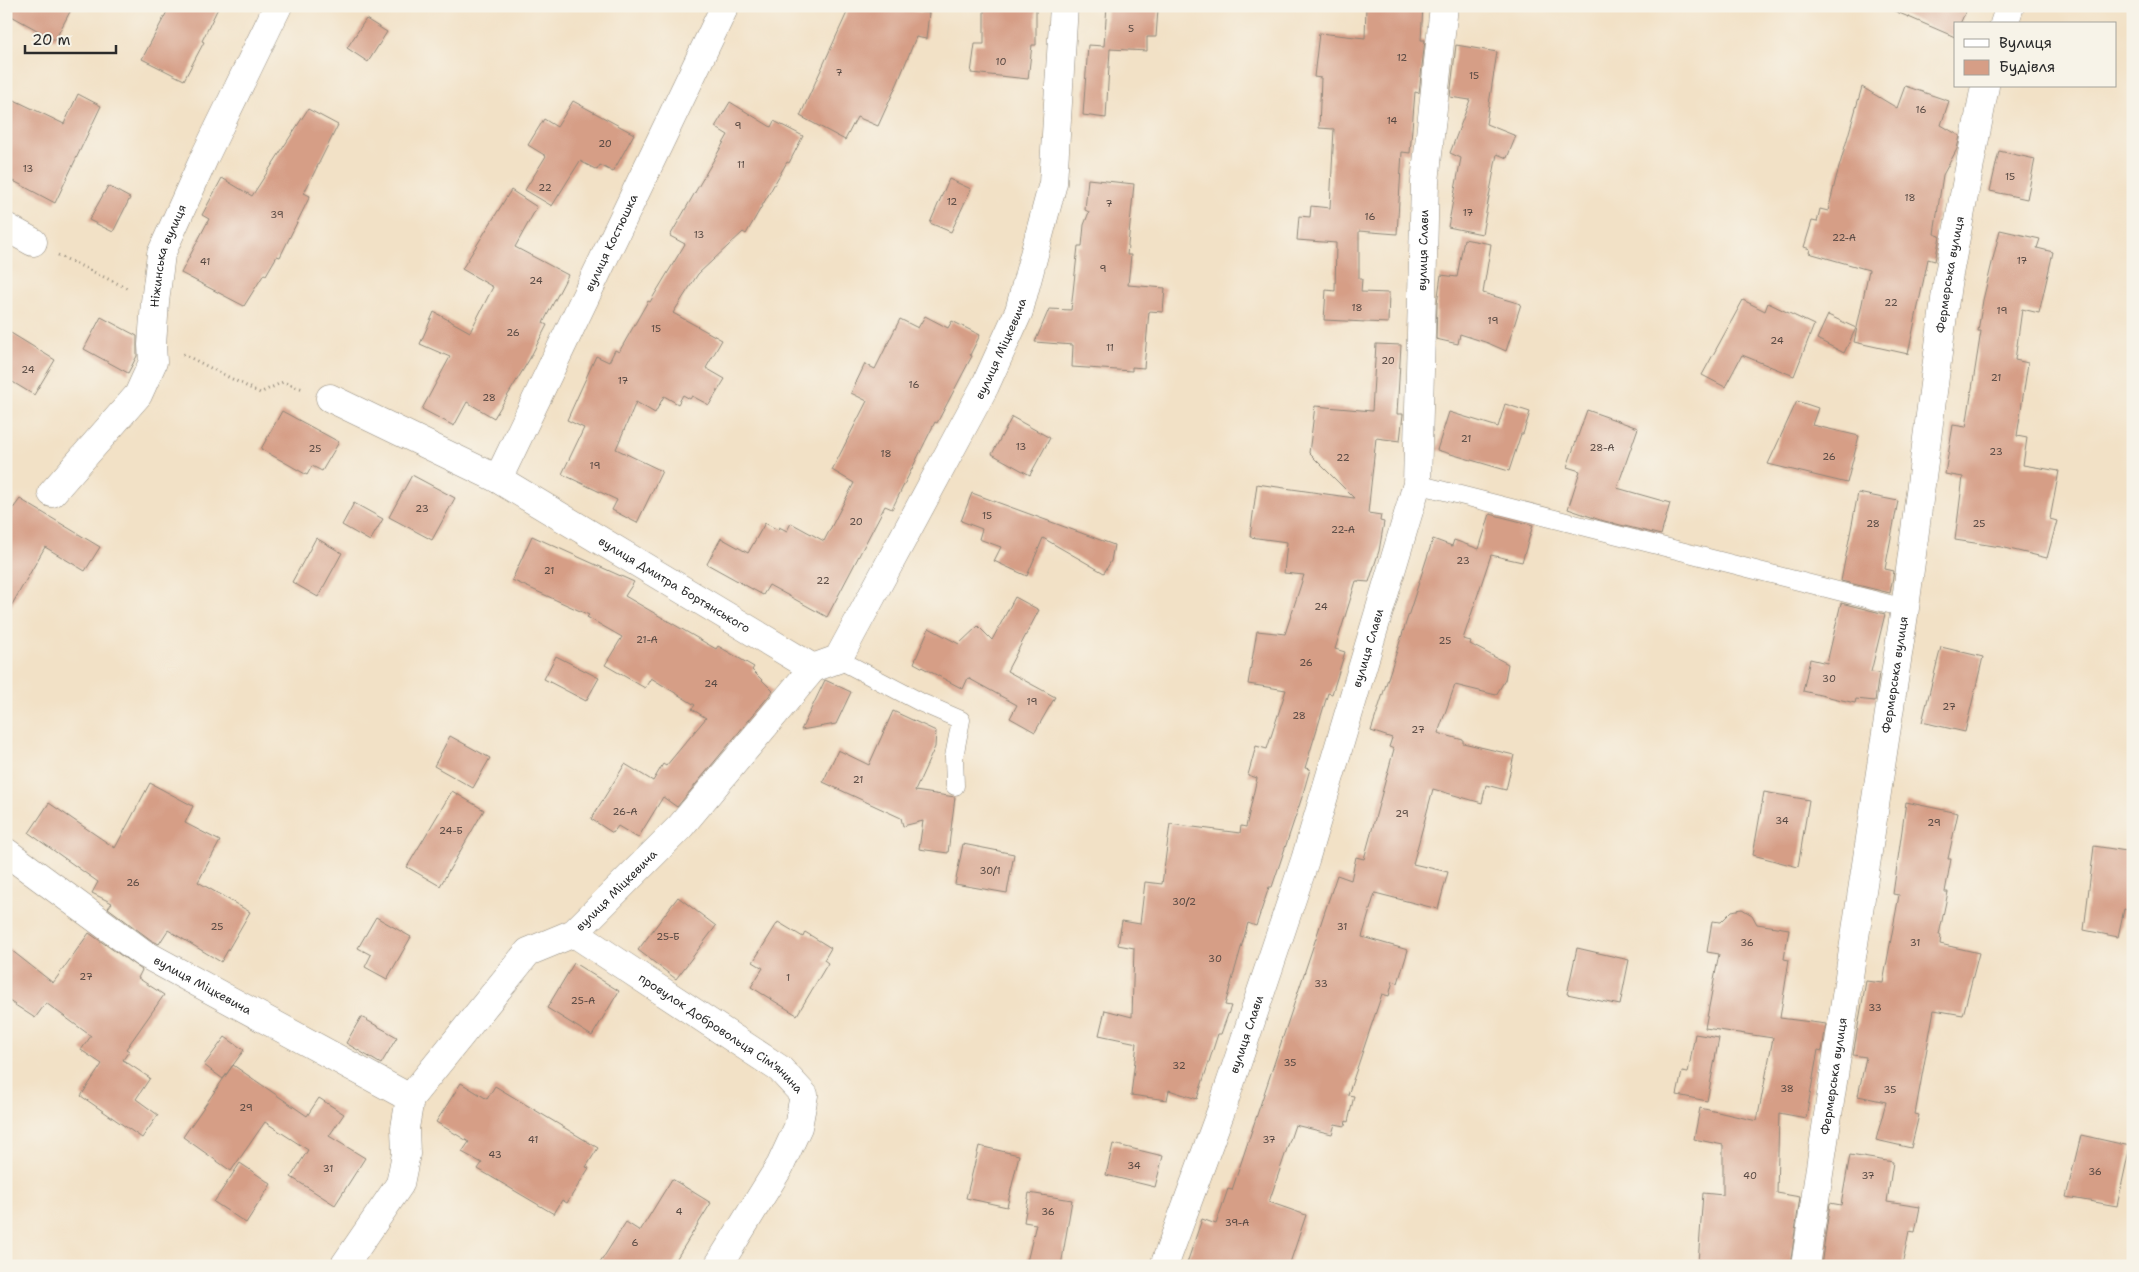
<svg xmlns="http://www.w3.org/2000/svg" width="2139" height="1272" font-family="'Shantell Sans',sans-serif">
	<rect width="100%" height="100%" fill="#f7f3e8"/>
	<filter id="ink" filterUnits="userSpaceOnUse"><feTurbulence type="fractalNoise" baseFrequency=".02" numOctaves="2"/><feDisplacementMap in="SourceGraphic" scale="10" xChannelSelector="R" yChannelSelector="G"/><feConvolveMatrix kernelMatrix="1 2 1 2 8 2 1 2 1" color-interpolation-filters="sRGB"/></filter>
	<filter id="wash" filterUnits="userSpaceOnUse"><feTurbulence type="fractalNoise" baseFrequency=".0096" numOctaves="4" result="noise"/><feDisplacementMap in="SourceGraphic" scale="20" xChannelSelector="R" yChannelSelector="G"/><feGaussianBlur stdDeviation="1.12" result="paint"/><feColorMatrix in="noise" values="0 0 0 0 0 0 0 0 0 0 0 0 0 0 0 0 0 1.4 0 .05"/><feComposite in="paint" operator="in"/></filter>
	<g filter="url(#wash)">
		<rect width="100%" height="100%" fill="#f2e1c6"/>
		<g id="blocks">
			<path fill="#d69e86" d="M6,6H73L55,40L6,13Z
				M170,6H219L202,41L204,42L184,80L142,59Z
				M850,6H915L914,11L929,13L926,39L916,37L898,82L878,126L857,117L845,140L800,116Z
				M984,6H1036V45H1032L1028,79L971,73L975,44H984Z
				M1107,6L1158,9L1156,37H1147V51L1110,49L1106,118L1083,115L1088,45L1104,46Z
				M1366,6H1423L1421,40H1425L1419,93L1415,92L1410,153L1402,152L1397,234L1359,231V279H1362L1361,292L1389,293L1388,323L1324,320L1326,290L1335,291L1336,243L1297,240L1299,216L1310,217L1311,206L1330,208L1334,129L1319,128L1321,78L1314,77L1319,33L1365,38Z
				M1883,6H1968L1960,24H1955V37Z
				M366,19L387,32L368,62L347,48Z
				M1456,45L1497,52L1486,124L1516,136L1507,158L1497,154L1482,234L1448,227L1461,158L1450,153L1470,100L1450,97Z
				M1905,86L1949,101L1941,125L1960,136L1957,149L1943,175L1934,234L1940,236L1935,261L1928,259L1908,354L1854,342L1869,270L1809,253L1810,249L1804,247L1812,221L1817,222L1820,209L1828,211L1836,178L1862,87L1897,108Z
				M78,94L101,106L55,203L6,177V96L64,124Z
				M573,101L634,134L613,172L600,165L597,170L580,161L552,206L525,190L546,156L528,145L544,119L557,127Z
				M730,102L771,127L774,121L803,136L789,163L787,162L746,234L743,232L698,274L673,313L722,340L706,368L725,379L709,405L692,396L690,399L683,395L678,404L664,396L655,413L636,402L616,449L662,471L637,523L612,510L617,500L562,474L584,428L567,420L596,356L609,362L615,350L619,352L648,301L650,302L685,244L670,236L728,135L715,127Z
				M308,109L338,125L304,193L310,196L280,257L277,256L266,275L264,274L244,306L181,273L209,219L202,215L222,178L252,196Z
				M1999,151L2035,159L2027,199L1990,191Z
				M949,179L971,189L951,232L930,223Z
				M1088,179L1134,184L1127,255H1131L1128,285L1165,288L1163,312L1149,311L1144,368L1132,367V371L1072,367L1073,345L1035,342L1049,309L1071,310L1078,246H1082L1084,225L1089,212L1085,210Z
				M108,186L130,198L113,232L89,220Z
				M511,190L537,207L515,247L568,275L543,323L547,325L529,360L494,418L467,402L454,426L422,409L450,357L420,344L434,312L470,332L493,287L462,269Z
				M2000,230L2040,239L2037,248L2053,252L2039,313L2022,309L2015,360L2028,363L2017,436L2027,438L2023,465L2059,471L2050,519L2057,521L2047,558L2001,547L1955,540L1963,477L1945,474L1953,425L1966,427L1981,331H1978L1983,300Z
				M1464,239L1491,244L1483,293L1521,304L1506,351L1488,343L1460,334L1458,344L1436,339L1437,303L1441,275L1457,277Z
				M1743,300L1765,311L1768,303L1814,325L1794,376L1742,355L1725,387L1702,375Z
				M1828,315L1856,328L1844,353L1817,339Z
				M925,316L948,328L952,321L980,335L970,355L972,356L937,423L935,422L892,509L885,506L827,617L769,585L763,595L707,564L721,538L748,553L765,523L778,530L779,527L787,531L791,523L824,541L854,483L832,470L867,401L851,393L865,364L875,369L900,319L918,328Z
				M101,317L137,336V356L128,373L84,349Z
				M6,330L55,360L34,395L6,378Z
				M1376,344L1401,345L1397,414H1403L1400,441L1376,438L1368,513L1381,515L1380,521L1384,522L1379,551L1369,582L1356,581L1335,649L1345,652L1332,694L1328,693L1305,768L1310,769L1302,797L1272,887H1269L1256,926L1248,923L1225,1005L1231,1006L1221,1034H1218L1197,1099L1169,1090L1167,1100L1131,1095L1137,1043L1099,1035L1105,1010L1132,1017L1134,948L1118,945L1122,921L1140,924L1145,882L1162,884L1170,824L1240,833L1241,826L1246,827L1257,778L1248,775L1256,746L1267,749L1286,690L1248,684L1257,631L1285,634L1304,575L1284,573L1287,542L1250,537L1257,484L1354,498L1309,453L1315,406L1372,411Z
				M1797,401L1818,408L1812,425L1859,436L1847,483L1768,464Z
				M1505,404L1530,412L1523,434H1521L1509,471L1437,450L1449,412L1498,427Z
				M1587,410L1638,428L1617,488L1670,503L1661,535L1600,520L1568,509L1580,471L1567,467Z
				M282,411L339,442L322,471L312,466L307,475L261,449Z
				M1012,417L1050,438L1030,475L992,454Z
				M412,475L455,498L432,540L389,517Z
				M972,493L1114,545L1111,561L1104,573L1043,538L1027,576L994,561L1001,547L979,539L982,529L961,521Z
				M1858,493L1898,501L1885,569L1894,571L1890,593L1841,581Z
				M20,499L100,547L85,571L45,547L6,615V518Z
				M354,503L383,519L370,541L342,525Z
				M1490,514L1533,525L1522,562L1491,555L1463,639L1471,641L1470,644L1508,664L1505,680L1496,695L1455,685L1438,733L1463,740V743L1514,755L1506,790L1486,785L1482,803L1433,789L1413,864L1448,872L1438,909L1375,893L1362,937L1408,950L1398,983L1393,981L1389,996L1382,994L1348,1095L1354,1096L1348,1122L1346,1121L1345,1126L1335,1124L1332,1134L1295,1125L1269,1202L1306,1215L1289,1266H1186L1202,1219L1216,1224L1228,1189L1232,1190L1337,875L1351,880L1356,857L1364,859L1394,749L1389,747L1392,738L1371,731L1433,539L1452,546L1454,540L1479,549Z
				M532,536L634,582L625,596L716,649L718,646L754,667L752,670L773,691L677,807L663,797L638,838L618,826L613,833L591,819L625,764L653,781L663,764L666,766L706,718L692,709L695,705L651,678L645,688L605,665L622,637L587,617L589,615L512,580Z
				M316,538L342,553L318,597L292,582Z
				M1015,597L1039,610L1007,671L1055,697L1035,732L1010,718L1017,705L968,678L963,689L914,663L929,628L959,644L978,626L992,640Z
				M1841,603L1885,614L1871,672L1879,673L1875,701L1856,699L1855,703L1803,691L1810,659L1827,663Z
				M1941,647L1983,657L1965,732L1922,722Z
				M556,656L599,678L586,701L544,679Z
				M825,680L851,692L836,724L801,730Z
				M893,711L936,731L935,747L915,791L955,797L948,853L919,849L923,821L903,826L901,818L823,782L838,750L869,765Z
				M450,736L490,758L473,788L434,766Z
				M150,783L193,806L185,823L220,841L198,882L250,912L221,962L168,930L159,944L151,940L108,908L112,903L92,893L98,882L29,833L49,803L115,848Z
				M452,791L484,810L440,886L407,867Z
				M1764,792L1809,800L1798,867L1753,855Z
				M1906,802L1958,813L1948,859H1951L1945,892H1948L1939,935H1941L1940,944L1979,953L1963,1015L1934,1010L1915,1114L1919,1115L1911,1148L1876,1140L1886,1102L1858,1096L1866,1057L1853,1055L1866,981L1883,983L1899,895L1893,894Z
				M963,844L1014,854L1007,893L955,884Z
				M2094,846L2133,852V877L2128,910L2124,909L2118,937L2084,930Z
				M678,897L716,926L676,979L638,950Z
				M1742,909L1752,915L1757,924L1789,929L1784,959L1789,960L1780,1018L1826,1024L1822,1051L1818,1050L1806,1118L1779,1113L1777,1193L1800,1197L1790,1266L1698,1263L1703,1193L1723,1195V1145L1694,1139L1700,1108L1757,1121L1773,1038L1705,1028L1719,954L1707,952L1712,921L1721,922L1732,911Z
				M376,917L411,937L387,979L365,967L371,955L358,948Z
				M778,922L803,937L805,932L831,948L824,960L828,963L797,1015L751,987L763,968L753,962Z
				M89,933L142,970L138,978L164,995L126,1049L129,1051L123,1060L150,1078L136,1099L158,1115L142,1138L81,1096L102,1064L81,1050L91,1036L46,1003L35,1018L6,999V946L53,983Z
				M1577,948L1629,960L1620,1005L1567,994Z
				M574,963L619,991L592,1036L547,1008Z
				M361,1017L397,1037L381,1064L346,1043Z
				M1695,1034L1719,1038L1707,1101L1677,1095L1682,1072L1688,1073Z
				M225,1037L244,1050L223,1079L204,1065Z
				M233,1065L307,1116L319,1098L344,1114L329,1136L365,1158L335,1205L291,1177L308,1150L265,1122L231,1171L183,1137Z
				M461,1083L487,1099L495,1086L598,1148L586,1167L589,1168L567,1203L562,1200L554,1214L478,1169L482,1163L462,1152L469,1142L436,1122Z
				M2081,1135L2130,1146L2117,1206L2066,1197Z
				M1113,1144L1163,1156L1155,1187L1106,1175Z
				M979,1146L1019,1155L1007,1207L966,1198Z
				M1850,1155L1893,1162L1887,1202L1920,1207L1915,1232L1909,1231L1902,1266H1821L1830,1203L1841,1205Z
				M240,1163L271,1184L246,1223L214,1202Z
				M672,1179L711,1203L672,1266H598L626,1222L640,1231Z
				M1029,1193L1072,1200L1061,1266H1026L1036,1224L1024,1222Z"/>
		</g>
	</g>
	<g filter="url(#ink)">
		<use href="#blocks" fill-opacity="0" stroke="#8e8678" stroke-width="1"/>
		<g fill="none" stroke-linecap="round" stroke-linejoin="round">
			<defs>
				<path id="service" d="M1417,484L1905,608
					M838,659L922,703L961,720L954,757L955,786"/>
				<g id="minor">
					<path d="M2004,24L2010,6"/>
					<path d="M6,227L33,242"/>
					<path id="s1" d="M330,398L498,479L813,668L838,659L985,386L1019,311L1053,183L1064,6"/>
					<path id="s2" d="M498,479L725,6"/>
					<path id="s3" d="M52,493L138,395L153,362L152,345L155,302L161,254L205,156L278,6"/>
					<path id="s4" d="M6,852L143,953L410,1098"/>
					<path id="s5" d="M574,933L780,1069L804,1095L798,1127L780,1166L718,1266"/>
					<path id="s6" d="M344,1266L400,1184L406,1154L405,1128L410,1098L528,952L574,933L680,827L813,668"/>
					<path id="s7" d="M1164,1266L1221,1111L1305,860L1417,484L1425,182L1444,6"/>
					<path id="s8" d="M1805,1266L1905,608L1947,284L1985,86"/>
				</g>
			</defs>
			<use href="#service" stroke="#8e8678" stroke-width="19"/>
			<use href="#minor" stroke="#8e8678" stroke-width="29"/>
			<path stroke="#8e8678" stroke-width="3" stroke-dasharray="1 4" stroke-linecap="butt" d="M58,255L127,288
				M183,354L260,393L283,382L303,389"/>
			<use href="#service" stroke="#fff" stroke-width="18"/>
			<use href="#minor" stroke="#fff" stroke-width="28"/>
		</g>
	</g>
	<g text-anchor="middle" stroke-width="4" stroke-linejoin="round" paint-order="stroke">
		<g font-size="10" fill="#564842">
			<text x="1131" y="32">5</text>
			<text x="1402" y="61">12</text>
			<text x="1001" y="65">10</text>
			<text x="839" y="76">7</text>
			<text x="1474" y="79">15</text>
			<text x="1921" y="113">16</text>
			<text x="1392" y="124">14</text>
			<text x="738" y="129">9</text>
			<text x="605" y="147">20</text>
			<text x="741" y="168">11</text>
			<text x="28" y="172">13</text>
			<text x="2010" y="180">15</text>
			<text x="545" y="191">22</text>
			<text x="1910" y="201">18</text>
			<text x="952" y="205">12</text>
			<text x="1109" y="207">7</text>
			<text x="1468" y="216">17</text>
			<text x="277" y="218">39</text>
			<text x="1370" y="220">16</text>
			<text x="699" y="238">13</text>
			<text x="1844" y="241">22-А</text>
			<text x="2022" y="264">17</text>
			<text x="205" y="265">41</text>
			<text x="1103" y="272">9</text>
			<text x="536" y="284">24</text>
			<text x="1891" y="306">22</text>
			<text x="1357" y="311">18</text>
			<text x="2002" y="314">19</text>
			<text x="1493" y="324">19</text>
			<text x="656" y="332">15</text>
			<text x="513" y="336">26</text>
			<text x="1777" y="344">24</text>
			<text x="1110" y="351">11</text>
			<text x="1388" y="364">20</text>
			<text x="28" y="373">24</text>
			<text x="1996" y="381">21</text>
			<text x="623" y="384">17</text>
			<text x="914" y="388">16</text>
			<text x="489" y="401">28</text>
			<text x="1466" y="442">21</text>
			<text x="1021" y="450">13</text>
			<text x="1602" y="451">28-А</text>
			<text x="315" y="452">25</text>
			<text x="1996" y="455">23</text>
			<text x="886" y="457">18</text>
			<text x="1829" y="460">26</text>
			<text x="1343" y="461">22</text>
			<text x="595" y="469">19</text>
			<text x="422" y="512">23</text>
			<text x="987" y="519">15</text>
			<text x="856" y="525">20</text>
			<text x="1873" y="527">28</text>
			<text x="1979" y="527">25</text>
			<text x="1343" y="533">22-А</text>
			<text x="1463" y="564">23</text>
			<text x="549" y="574">21</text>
			<text x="823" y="584">22</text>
			<text x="1321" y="610">24</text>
			<text x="647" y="643">21-А</text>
			<text x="1445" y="644">25</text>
			<text x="1306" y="666">26</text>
			<text x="1829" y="682">30</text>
			<text x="711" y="687">24</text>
			<text x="1032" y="705">19</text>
			<text x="1949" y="710">27</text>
			<text x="1299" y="719">28</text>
			<text x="1418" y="733">27</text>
			<text x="858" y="783">21</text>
			<text x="625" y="815">26-А</text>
			<text x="1402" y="817">29</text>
			<text x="1782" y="824">34</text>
			<text x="1934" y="826">29</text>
			<text x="451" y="834">24-Б</text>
			<text x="990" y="874">30/1</text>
			<text x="133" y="886">26</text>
			<text x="1184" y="905">30/2</text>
			<text x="217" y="930">25</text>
			<text x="1342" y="930">31</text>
			<text x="668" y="940">25-Б</text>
			<text x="1747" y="946">36</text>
			<text x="1915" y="946">31</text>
			<text x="1215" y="962">30</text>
			<text x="86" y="980">27</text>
			<text x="788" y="981">1</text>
			<text x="1321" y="987">33</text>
			<text x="583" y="1004">25-А</text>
			<text x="1875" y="1011">33</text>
			<text x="1290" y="1066">35</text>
			<text x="1179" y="1069">32</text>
			<text x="1787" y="1092">38</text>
			<text x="1890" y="1093">35</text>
			<text x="246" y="1111">29</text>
			<text x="533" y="1143">41</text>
			<text x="1269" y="1143">37</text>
			<text x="495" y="1158">43</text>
			<text x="1134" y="1169">34</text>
			<text x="328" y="1172">31</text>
			<text x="2095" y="1175">36</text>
			<text x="1750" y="1179">40</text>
			<text x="1868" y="1179">37</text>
			<text x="679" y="1215">4</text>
			<text x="1048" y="1215">36</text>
			<text x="1237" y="1226">39-А</text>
			<text x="635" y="1246">6</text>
		</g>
		<g font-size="12" fill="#2b2b2b" stroke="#f7f3e8">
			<text dy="4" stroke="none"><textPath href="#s2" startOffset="262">вулиця Костюшка</textPath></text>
			<text dy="4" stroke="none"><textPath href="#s7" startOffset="1056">вулиця Слави</textPath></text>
			<text dy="4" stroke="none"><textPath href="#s3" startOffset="275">Ніжинська вулиця</textPath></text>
			<text dy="4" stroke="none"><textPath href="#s8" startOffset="1002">Фермерська вулиця</textPath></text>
			<text dy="4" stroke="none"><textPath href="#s1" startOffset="931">вулиця Міцкевича</textPath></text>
			<text dy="4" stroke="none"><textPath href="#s1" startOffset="392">вулиця Дмитра Бортянського</textPath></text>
			<text dy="4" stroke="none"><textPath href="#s7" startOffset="651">вулиця Слави</textPath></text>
			<text dy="4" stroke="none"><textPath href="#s8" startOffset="598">Фермерська вулиця</textPath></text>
			<text dy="4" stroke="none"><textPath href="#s6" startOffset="484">вулиця Міцкевича</textPath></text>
			<text dy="4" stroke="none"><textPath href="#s4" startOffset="238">вулиця Міцкевича</textPath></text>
			<text dy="4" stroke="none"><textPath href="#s5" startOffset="178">провулок Добровольця Сім'янина</textPath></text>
			<text dy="4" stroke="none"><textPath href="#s7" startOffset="246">вулиця Слави</textPath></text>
			<text dy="4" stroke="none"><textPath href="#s8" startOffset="192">Фермерська вулиця</textPath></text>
		</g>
	</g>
	<rect width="2139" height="1272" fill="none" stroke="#f7f3e8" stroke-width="25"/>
	<rect x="1954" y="22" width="162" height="65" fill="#f7f3e8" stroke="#a5a39c"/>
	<rect x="1964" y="39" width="25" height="8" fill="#ffffff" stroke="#a5a39c"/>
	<text x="1999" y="48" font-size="15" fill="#2b2b2b">Вулиця</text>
	<rect x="1964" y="60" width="25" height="15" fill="#d69e86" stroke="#a5a39c"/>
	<text x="1999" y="72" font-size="15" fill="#2b2b2b">Будівля</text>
	<path d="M25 45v8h91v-8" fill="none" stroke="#2b2b2b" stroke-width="2.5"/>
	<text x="32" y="45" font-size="15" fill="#2b2b2b" stroke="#f7f3e8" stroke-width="4" paint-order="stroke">20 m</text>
</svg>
